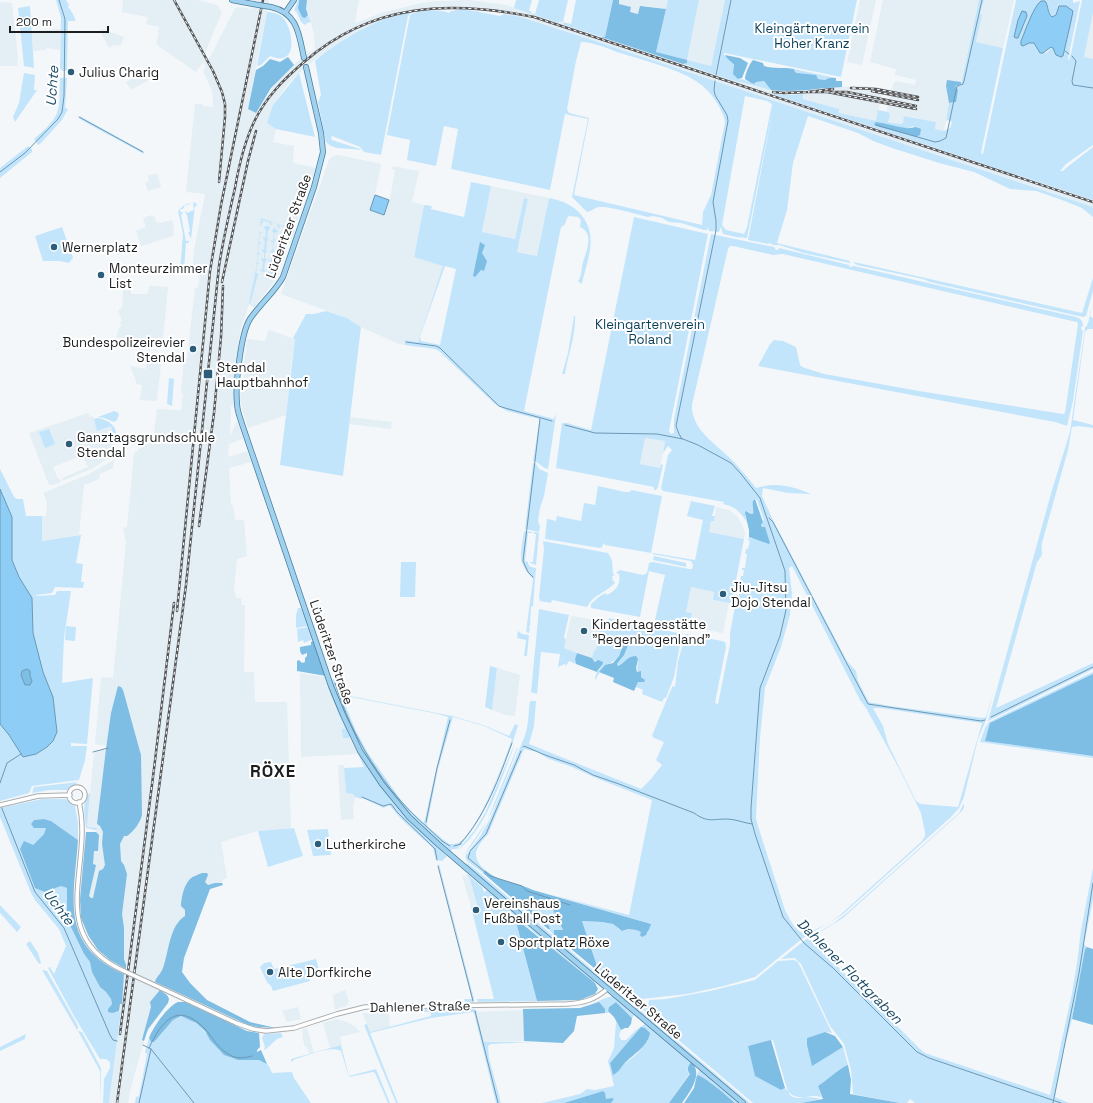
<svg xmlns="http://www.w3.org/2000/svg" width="1093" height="1103" font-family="'Space Grotesk',sans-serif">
	<rect width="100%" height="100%" fill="#f4f7f9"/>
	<path fill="#e3eef5" d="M123,0H198L217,5L222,12L205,53L208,61L235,8L239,7L252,9L254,0H269L248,109L256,113L276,82L300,59L315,49L314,35L311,22L306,9L307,0H359L355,23L381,13L421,3L437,1L470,0L506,5L558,22L559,21L563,22L564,25L731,80L756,87L787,92L840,87L862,86L883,88L876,122L839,113V109L803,99L802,94L787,95L769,93L1093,200V207L559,29L496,11L460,7L445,10L431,9L400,14L368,26L352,34L328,50L303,69L288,84L273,105L268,123L276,129L273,142L294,146L293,163L316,168L277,278L254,307L249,304L240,331L234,386V405L231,406L230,436L237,421L243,439L229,444L228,457L247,451L251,462L229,468L231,505H233L235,520H244L247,556L237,559L234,590L236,598H241L242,605H245L244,672H254L255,702H287L291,828L258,831L221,842L227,878L222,880L223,885L210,889L160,990L167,995L169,999L168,1003L146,1034L131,1087L128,1103H109L121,1012L119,1011L120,1004H122L124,974L126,965L86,917L96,828H87L94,753L106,749L107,746L95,744L101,677L113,678L126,542L123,528L127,527L134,453L138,451V450L153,441L157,409L181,410L183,393H181L184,358H187L195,288H198L200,273L192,272L194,249L205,194L186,192L195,104H203V106L213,107V103L212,91L203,71L206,67L203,62L196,72L156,44L159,33H158L159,27L146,24L148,17L122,12Z
		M619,0H668L666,9L645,6L639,14L630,12L631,7L618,4Z
		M699,0H725L711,66L687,60Z
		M860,0H876L862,65L847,62Z
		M883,0H979L961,82L947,80L946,86L949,103L944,131L935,129L936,122L905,116L903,123L901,124L888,121L887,108L893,84L896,81L915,85L916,80L895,75L896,69L870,62Z
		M984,0H1014L1003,48L976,42L982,15L980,14Z
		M0,2L12,3L18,57L17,66H0Z
		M1093,13V59L1084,57Z
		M61,29L60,50L46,48V50L33,51L32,31Z
		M102,29L124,37L121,45H114L109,48L100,31Z
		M145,68L151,79L131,90L126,82L142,73L141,70Z
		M339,155L381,164L375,194L390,199L395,170L392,169L393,166L419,171L412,202L424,205L414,256L443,266L418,342L405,340V345L399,344L361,327L347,318L281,294L329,160L333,156Z
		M157,173L161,187L148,191L145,183L149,181L148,176Z
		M491,186L549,198L537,256L517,252L528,199L524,198L515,239L482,233Z
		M152,215L154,216L157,223L160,222L161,223L172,220L174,228L173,236L141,246L136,231L146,227L143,218Z
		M149,286L168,287L162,348L116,337L119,328H120L121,325L120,322L122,321L118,310L122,308L123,290H131V294H146L148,293Z
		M269,330L295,339L290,374L286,415L248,428L242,409L240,397L245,367L244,363L247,339L265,341Z
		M148,354L162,356L157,400L155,401L140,400L142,385L136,384V381L130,366L146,369Z
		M88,413L90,417L93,416L94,419L98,418L104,420L109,422L115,429L116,433L114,434L116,438L115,439L113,455L93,468L63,481L62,478L88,467L83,455L53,467L58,479H60L61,482L52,485H49L29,433Z
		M350,417L392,422L391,429L349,424Z
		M645,438L665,441L660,468L640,464Z
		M114,460L113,468L100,474L99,479L84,485L79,535L42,541V516H46L47,503L43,493L89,474Z
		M716,507L729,510L737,516L743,527L745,533L744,539L709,532L711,521H714Z
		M691,587L714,592L713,600L729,603L723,633L689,627L692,613L686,612Z
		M571,616L602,621L596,651H594L592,658L564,648Z
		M497,668L520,675L515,716L506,715L492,710Z
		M300,673L325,677L332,698L345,729L358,754L301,757Z
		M338,765H344L346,793L353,794L355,797L353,808L354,819L341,820Z
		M462,875L470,879L477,906L471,907Z
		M345,990L349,1001L348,1003L346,1006L335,1010L333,995Z
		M298,1007L301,1019L287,1022L282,1011Z
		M523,1010L524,1041L484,1042L476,1012Z
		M364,1013H389L390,1027L370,1032L363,1014Z
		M336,1019L347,1022L355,1026L360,1032L340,1037L342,1045L330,1048L323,1023Z
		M307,1028L314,1053L309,1054L307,1047H305L302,1036L303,1035L302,1029Z"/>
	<path fill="#c3e5fc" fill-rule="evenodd" d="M56,0H66L69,5L68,8L70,9L75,18V21H68L67,71H63L60,69L61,18Z
		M298,0H299L298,4L306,17L308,15L311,22L307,23L305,25L301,22L296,11H294Z
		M516,0H532L529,11H531V13L535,14L539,0H568L563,22L571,24L576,0H613L605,38L564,25L563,22L559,21V23L514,8Z
		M668,0H699L687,60L711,66L725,0H857L841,77L724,53V55L732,61L738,79C746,79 747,82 754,84L756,82L764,81L771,90L731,80L683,64H686L656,52Z
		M979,0H984L980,14L982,15L976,42L1003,48L981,153L983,154L1016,0H1078H1073V3L1080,1L1068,59L1069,60L1071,54L1082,0H1093V13L1084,57L1093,59V145L1066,164L1060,171H1063L1066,168L1093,147V200L769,93L787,95L803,94V99L839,109V113L876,121L878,110L888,112L890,114L888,122L901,124L903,123L904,116L936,122L935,129L944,131L950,128L952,122L948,120L946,121L949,103H953L955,85L961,84ZM1047,3L1050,15L1052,17L1056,15L1059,9L1071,21L1064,53L1061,57L1056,55L1054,48L1052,47L1046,53L1038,50L1034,43L1021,41L1033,14ZM1021,13L1027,16L1021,29L1014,36ZM876,122L907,129L913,126L916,137L876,126Z
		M30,6L34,68L24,66L18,8Z
		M464,9L500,16L504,14L520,17L580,36L1093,207V217L1082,208L1062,200L1036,191L1010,189L974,172L939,163L892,148L873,141L858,133L808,116L793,163L787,210L777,243L850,261V263L804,253L779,245H773L770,243L768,244L748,240L774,103L747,238L736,237L723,234L721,227L719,232L709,231L708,227L707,230H704L681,223L669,222L662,218L653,216L648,217C636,214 610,206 599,207C594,208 592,211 587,212L572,197L588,119L565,114L550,190L451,169L458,129L444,126L436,166L407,160L410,140L387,135L383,155L410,15C417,9 441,9 449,13L451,11ZM581,42C594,42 608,49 620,53C642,60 683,70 700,84C711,92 723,109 725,122L711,195L703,212L702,225L574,195L589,118L569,113L567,109L576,61ZM745,96L767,101L772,104L747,227L744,234L726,230L722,225Z
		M413,11L408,16L381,155L364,152L360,147L332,136L331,138L332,140L360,149L361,150C351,148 333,151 326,142L318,102L321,95L315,61C343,37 376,19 413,11Z
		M267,12C272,12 281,14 284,19C294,32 298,68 270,56L261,65L257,66Z
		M794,69L836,78H829L825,80L818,79L817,77L797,73L795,72Z
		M24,73L35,75L34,90H37L15,122L13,117L19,103Z
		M299,73L315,137L276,129L267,123L273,105Z
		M60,78H67L65,108L68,109L62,120L41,143L38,145L34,139C42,132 53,123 57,113C61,102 59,88 60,78Z
		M80,116L143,151L144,154L85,122L79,118Z
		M28,146L32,149V152L0,178V168Z
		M471,182L491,186L482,232L515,239L524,198L528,199L517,252L537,256L549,198C564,201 576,206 585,220C597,240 587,261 582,283L581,284L578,281C582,276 581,269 583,262C586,251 595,234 580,227L581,220L578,217L569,216C565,219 567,225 561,227L524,411L554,419L556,414V415L548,469C542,468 539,462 533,461L539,423V419L507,411L496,405L439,351L435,349L405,345V340L418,342L443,266L414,257L424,205L432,206L431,209L464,217ZM445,266L456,269L440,345L421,341L420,337Z
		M193,202L196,203L197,206H195L191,239L188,232H190L187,215L185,212L186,211L187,213L194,210Z
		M189,203L191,206L189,204L184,206V208L180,210V212H183L181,215L186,241H187L188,240L189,243H186L184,269L186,270L182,273L180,272L183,234L178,211L183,206Z
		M634,217L708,234L669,431L671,434L674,433V419L711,234L774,247L776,250H778L779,248L849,265L850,267L854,266L1076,317C1081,319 1083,321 1083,326L1081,327V329L1083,331L1073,401L1067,426L1055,422L758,366L770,344L774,340L783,341L796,347L800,365L802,367L824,374L919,391L1063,414L1065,413L1078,324L1077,322L1072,321L783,254L773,255L733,246H730L728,249L692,405C691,429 716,444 731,459C740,468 748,478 756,488C778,482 791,486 811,494L788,493L763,488L762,496L774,522L847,661L856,671L858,681L869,702L890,706L982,718L986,717L995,687L986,720L978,739L964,797L959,808L952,816L842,915L803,938L755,977L724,986L687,994L642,999L635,1004L599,972L582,921L602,922L613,924L620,930L638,929L641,932L648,933V930L651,924L549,894L629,915L652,800L596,778L572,767L549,759L537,752L524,749L488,834C477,847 469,855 485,870L483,873L467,861L465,856L479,838L490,819L524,738C529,726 528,713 530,701H536L534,726L529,744L641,789L651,779L662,765L656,760L664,742L654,738L652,736C659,718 666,701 674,683L673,686L675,687L678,661L686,634L722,641L725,642L726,647L715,703L718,704L730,644V633L737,595L739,596L741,584L740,583L741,576H743L744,570H742V568H745L747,554H745L746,549H748L750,541L748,540L749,537L752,539L765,528L762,527L761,525L764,520L757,500L755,499L754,500C752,505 755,509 753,514H751L748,511L745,516L747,523C742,513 735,506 723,504L724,502L663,491L661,488L668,455L672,450L668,446L663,453L665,441L645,438L640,464L660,468L661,464L663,465L658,487L656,490H654V487L556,468L562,423H567L591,430ZM792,566L860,700L866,708L901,772L921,813L925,832V836L922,841L839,916L827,924L806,934C795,932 790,919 785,910L758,826L756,818L760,738L765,688L781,647L790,615L792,594L789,568ZM873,708H880L982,723L958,807L921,804L916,801L888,744L883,726Z
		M261,218L295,230L291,240L289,237L292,235V230L288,231L287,228L279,225L280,228H278L277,224L271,222L272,225H270L269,222L262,220L263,222L260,227V232H262L260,234L259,242H261L259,245L258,252L260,253L258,255L257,263L259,262V263L257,265L256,273H258V275C255,284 253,295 250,303L253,306L256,304L254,307L249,303L256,269Z
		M265,226H269L270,228L268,231L267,239L269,238L267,241L266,251L267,250L268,251L265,253V259H267V260L265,262L264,270H266L264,272L261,271L260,269L262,270L263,262L261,259L262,258L264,259V253L262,251V249L264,250L265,241L263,238V237L265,238L266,230L264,228Z
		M62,227L73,258L69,263L60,261H43L35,236Z
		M274,228L278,231L277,233L275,232L274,238L276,241V242L274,240L273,248L275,252L273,251L272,259L274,262L272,261L271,271L273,273L271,275H269L268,272V271L270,272L271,264L269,262V260L271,261L272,254L270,250L272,251L273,243L271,241V240L273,241L274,233L272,231Z
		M854,262L1082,313L1093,278V291L1086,316L1083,317L930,282L923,279L857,265L854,263Z
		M1091,308L1090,316L1093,318V329H1088L1085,332L1073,420L1093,425V428L1078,426L1072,427L1068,450L1042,543C1040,555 1046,551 1037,562L996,708L1093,663V669L988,721L1052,490L1070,432L1085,328C1090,323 1089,315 1091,308Z
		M326,311L347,318L361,327L343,476L280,465L295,339L293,338L306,314H314Z
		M574,316H575C576,335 568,355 565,374H562L568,353Z
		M169,378L174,379L172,406L167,404Z
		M114,411L117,412L119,414L117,420L114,422L104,418L98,417Z
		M98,418C106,420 115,423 116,433L113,434L111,426L97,431L94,419Z
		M49,429L55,444L45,448L39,432Z
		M533,463L536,464L539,469L548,473L544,496L540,508L538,521L540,526L539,532L525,529Z
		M0,469L14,497L17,499H23L26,516H42V541L81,535L76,563L83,564L81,582H84L83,588L55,587L52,593L36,595V596L55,595L57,591H71L64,638L62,683L93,678L87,744L71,743V746H87L85,760L79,780L32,786L29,793L0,801Z
		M598,486L625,492H630L631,490L662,496L651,553L605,545L604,543L602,547L600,548L545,539L547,519H548L556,521L557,516L581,521L584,503L595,505Z
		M691,501L715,506L712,516H715L714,521H711L709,532L744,539L732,601L730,603L713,600L714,592L691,587L686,612L692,613L689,627L655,620L665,575L649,571L640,617L591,608V604L600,596L606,593L607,595C616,590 621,585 619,574L616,573L620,570L643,575L647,573L649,563L653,562L689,569H692L693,565L691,561L652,554L653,553L695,560L703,520L687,516Z
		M524,531L532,532V533H528L525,561L528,562V564L531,567L536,568L533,606L531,607L530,626L526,629L530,627L529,633L526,632L533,579C516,561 521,554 524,531Z
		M534,532L539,533L536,565L530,563V562H533L536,534H534Z
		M543,541L608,553L612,560L613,574L615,575L612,576L613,581L615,582L614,584C605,593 593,595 587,607L552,600L551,603L540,601L539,597L544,549Z
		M654,556L686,563V567L653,560Z
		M401,562H416L415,597H400Z
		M298,608H300L302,609L308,626L296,628V615Z
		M539,609L569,615L564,637L566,640L564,648L577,653L575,659L576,664L569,661L566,666L565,664L558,667L560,654L541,652L537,694L531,692Z
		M609,618L682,634L674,677L666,698H664L662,702L642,694L643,690L636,687L638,682L644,679C636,675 637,668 638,659L618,666L617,664L622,658L627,636C624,643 622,652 618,657C608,667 603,663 596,680L595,678L598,669L600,668L597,662L592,658L594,651L596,650L602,621L607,625Z
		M66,626L76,627L75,641L65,640Z
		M308,627L313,639L304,643L303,640L298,642L297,629Z
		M518,631L522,634L529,635L527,656H524L526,640L517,638Z
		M490,666L497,668L492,710L485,707Z
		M1093,672V674L985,741L1093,756V758L980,742L985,728L989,722Z
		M325,677L326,678L339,713L350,736L349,738H343L342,729H345L332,698Z
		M336,677V683L340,694L452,716L483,725L509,736L515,724L518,725C513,744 506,760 499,778C488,804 477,828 457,849H452L451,851L448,849C434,837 420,825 408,812C373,775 350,730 333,683L332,680ZM341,695L438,714L448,717L424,823L412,812L401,800L368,753L356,731ZM453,717L484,726L512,739C504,761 478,833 458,843C455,844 452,844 449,844L428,827L427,824L438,769Z
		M515,743L512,752C499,784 486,829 457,851L474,831L485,813Z
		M517,748H518C503,785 490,827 463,856L487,821Z
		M360,753C383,793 413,825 447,856L442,861L436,860L433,848L402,820L389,805L384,808L362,798L361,799L355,797L353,794L346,793L344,768L364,767L358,754Z
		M78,782L68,790H50L32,793L34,787Z
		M90,793L87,827L97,828L96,830L86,828C85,818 81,799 90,793Z
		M42,799H66L75,806L78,823V840L51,821L44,819L34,820L31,824L46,828L44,834L33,845H31L56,888L61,886L67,888V919L84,954L90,962L100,987L106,992L111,999L112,1004L108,1009L113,1013L121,1011L109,1103H103L104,1079L110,1068V1062L106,1059H100L74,1016L48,968L50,967L54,974L66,946L59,929L35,900L31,893L0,817V808Z
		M964,803V808L961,812L843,918L815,935L811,940L920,1049L925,1053L1050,1095L1072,993L1077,963L1081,930L1093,868V900L1084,944L1087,947L1085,949L1072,1019L1064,1049L1055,1097L1069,1103H915L910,1099L907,1103H900L853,1094L851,1070L844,1044L830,1026L801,964L795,958L781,959L805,940L834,923L848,912L959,813Z
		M294,828L303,856L268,867L258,831Z
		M328,829L331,855L313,856L307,830Z
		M466,862L480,873L616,990L614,991L510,904L467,866Z
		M439,864L474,999L473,1002H465L464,999H472L438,865Z
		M466,875H468L482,887L484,892L487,890L594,980L595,983L524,924L517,926L537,1001L478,1002L477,999H494L471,907L477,905L470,879Z
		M534,900H539L550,904L563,931L554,930V935L548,929H550L533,912L531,907Z
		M0,905L21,927L17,932L0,913Z
		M30,941L38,953L41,963L39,964L26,944Z
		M316,959L320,973L309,975L310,981L273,991L271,986L267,982L260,967L264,963L271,962L274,969Z
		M793,960L797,961L801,968L832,1033L825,1032L807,1038L812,1065L843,1047L848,1065C841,1067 826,1081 818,1086L822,1098C811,1092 800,1103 790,1095L787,1089L773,1040L748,1046L756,1076L781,1090L785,1088C797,1103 802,1094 821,1099L801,1103H753L642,1009L648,1006L649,1000L666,999L710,991L755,980L778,961Z
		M42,970L47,971L78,1026V1029L77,1030Z
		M613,996L633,1014L634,1015L632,1018L616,1002L609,1007L608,1011L609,1013H605L603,1006L593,1004L605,998Z
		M636,1006L648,1017L750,1103H746L635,1010Z
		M411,1009H474L478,1012H476L484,1042H532L491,1044L488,1046L489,1058L501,1103H496L474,1013L473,1012L431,1018L370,1033L398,1103H396L364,1025L367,1024L370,1032L431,1016V1012H409V1010Z
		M181,1016C190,1019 198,1024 204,1031C212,1039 216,1050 227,1056C239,1063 258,1055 268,1065C269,1066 271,1070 272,1073L292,1072L294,1078L311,1103H135L136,1096L137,1097L139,1096L147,1054L145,1052L149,1038L151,1042H154L173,1020Z
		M616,1022L621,1030L619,1035L621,1040H626L636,1030L645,1024L649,1027L691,1062L687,1070L690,1073L669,1103H611L614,1099L612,1098L606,1100L603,1091L564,1103H542L580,1094L587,1089L595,1090L614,1086L608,1061L614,1048ZM641,1027L648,1040L638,1053L623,1065L610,1063Z
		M78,1031L82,1032L101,1068V1103L100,1071Z
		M281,1033L283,1037L277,1039L265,1050L264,1049L265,1047L262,1038L264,1034Z
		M26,1034L25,1039L0,1051V1047Z
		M341,1045L349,1076L376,1069L390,1103H388L375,1073L373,1072L349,1077L341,1051C330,1045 307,1056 295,1059L291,1062V1059Z
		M699,1070H701L740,1103H735C727,1096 706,1077 697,1075Z"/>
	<path fill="#7ebde4" d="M299,0H307L306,9L308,15L305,18L302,17L298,8Z
		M613,0H619V4L631,7L630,12L638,14L640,6L666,9L656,52L687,60V63L683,64L601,37H605Z
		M725,55L740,58L748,63L742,78L738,79L733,74L734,65C732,61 727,60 725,55Z
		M288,57L294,65L271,88L256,113L248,109L256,70L263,66L270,59L280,62Z
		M753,60L763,63L764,66C774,69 784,67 794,69L795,72L797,73L816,75L818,79L825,80L829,78H836V81H842V87C818,88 795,93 771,90L764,81L756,82L754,84L751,83L745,79C745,74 750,63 753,60Z
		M947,80L961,82V84L955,86L958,90L956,102L949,103L946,86Z
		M876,122C886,123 896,127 906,128C912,129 914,125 921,129L920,135L916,137L876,126L874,124Z
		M480,242L485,245L482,253L487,261L484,271L481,270L475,277L473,276Z
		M755,499L763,522L761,525L762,527H765L770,543L769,544L749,537V530L745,513L746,511L751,514H753C754,509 752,506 753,501Z
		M627,636H629L630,637V640L624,655L617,664L618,666C626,663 625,657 636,656L638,659L636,668L637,672L641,671V677L645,680L644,682H638L634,691L613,682L614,678L599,672L605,665L613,663L619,656Z
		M313,641L326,676L297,671V661L299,660L302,663L305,662V658L307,656V653L302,655L300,651V647L311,645V642Z
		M577,653L592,658L595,662L598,660L603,662C603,666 598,668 597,672L576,664L575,659Z
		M27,669L30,671V676L32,681L30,685H25L21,675L22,671Z
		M1093,674V756L985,741L990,723Z
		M118,686L121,687L123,690L141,755L142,815C140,823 134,831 127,836H124L120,844L121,861L124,865L127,874L122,914L124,928V959L126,965V969L110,960L98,950L88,935L81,918L80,899L86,832H96L99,835L98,851H94L93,864L96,865L89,896L91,898H93L99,871L103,869L105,865L102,844L103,832L100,826L97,824L106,749L111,713Z
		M44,819L51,821L78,840C74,899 59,945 124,974L122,1004H120L119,1011L113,1013L108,1012V1009L112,1004L111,999L106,992L100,987L92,972L90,962L84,954L67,919V888L61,886L45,892L35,888L20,849L24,841L33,845L44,834L46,828H34L31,824L34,820Z
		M485,870C498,882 518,882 533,890L651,924C651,926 647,933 646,935L642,937L640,935L641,932C637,929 627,928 622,931L613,924L602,922L582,921L599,972L554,935V930H563L550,904L539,900L534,901L531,907L533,912L549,926L550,929H548L483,873Z
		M202,873H207L208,875L205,882L208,885L215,883H222L223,885L210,889L184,958L182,972L190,983L207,1000L250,1022L276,1028L259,1027L248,1025L155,982C156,977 161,974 163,968C169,952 169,926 185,916V910L181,906C181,898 184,885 190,879C193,876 198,875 202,873Z
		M515,918L595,983L598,989L595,994L580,1000L537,1001Z
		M1087,947L1093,949V1025L1072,1019L1085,949Z
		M160,990L167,995L169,999L168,1003L148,1029L144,1041L142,1040L151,1007L150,1002Z
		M178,1002H185L247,1031L259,1033L260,1047L257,1050V1052L261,1050L267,1064L259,1060H238L224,1055L210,1040L205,1031L196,1023L181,1016L173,1020L154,1042H151L149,1038C153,1027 167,1007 178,1002Z
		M599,1002L605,1009V1013L577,1016L574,1031L563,1043L524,1041L523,1009L580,1008Z
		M616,1002L632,1018L631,1024L628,1028H625L621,1030L614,1017L608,1011L609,1007Z
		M641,1027L645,1028L650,1033C647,1048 634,1053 624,1064C620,1068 619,1072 613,1075L610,1063Z
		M825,1032L835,1036L843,1047L812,1066L807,1045V1038Z
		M771,1040L785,1088L781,1090L755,1076L748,1046Z
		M691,1062C704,1073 690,1092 682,1103H669L690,1074C686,1069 688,1067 691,1062Z
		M848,1065L851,1080L850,1094L900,1103H801L823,1099L818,1086C826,1081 841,1067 848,1065Z
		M697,1075C706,1077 727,1096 735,1103H684L694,1088Z
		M603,1091L605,1093L606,1099L612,1098L614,1099L611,1103H564Z"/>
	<path fill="#8ecdf5" stroke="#6c98b4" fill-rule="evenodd" d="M1041,1H1045C1049,6 1047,13 1052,17L1056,15L1059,6H1066L1073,11L1071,21L1063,56L1061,57L1056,55L1053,48L1051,47L1043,53H1040L1034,43H1029L1023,46L1021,45V41C1025,32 1033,7 1041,1Z
		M1022,11L1026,12L1027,16L1018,38H1016L1014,37L1018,20Z
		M375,195L389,200L384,215L370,210Z
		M0,489L12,517V560L19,577L32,598L33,633L43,672L53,697L57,732L53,741L47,747L36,754L23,757L9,735L0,724ZM27,669L30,671V676L32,681L30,685H25L21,675L22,671Z"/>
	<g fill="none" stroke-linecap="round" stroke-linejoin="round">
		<path stroke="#6c98b4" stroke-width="1" d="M1065,51L1069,54
			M1072,56L1076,61L1072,81L1073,85L1093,88
			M716,75L731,0
			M79,117L143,152
			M876,125L935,142L940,141L946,138L957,86L963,84L964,81L982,0
			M0,172L25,153L58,119L62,112L64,96L65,19L59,0
			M406,342L436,346L440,348L499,406L505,408L552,421
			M565,425L595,433L657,434L683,439L698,445L731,463L741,474L760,498L785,571L786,610L780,636L760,688L751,808V819L755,834L783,917L804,943L833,968L917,1052L929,1058L1061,1103
			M682,439L679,434L676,426L716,230V221L713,202L728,121L727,115L715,95L714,90L715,81
			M769,518L773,522L868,704L981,721L985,720
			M533,577L528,572L523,561L540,419
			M335,683C352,737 384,790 427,827
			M991,717L1093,667
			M523,747L524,746L545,755L574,765L593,775L619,784L694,813C708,823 712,819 727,819C735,819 744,823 752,824
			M93,752L108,748
			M0,783L7,763L21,754
			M362,797L383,806L391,804L398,813L435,849
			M1,806L35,892L64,928L110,1035L113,1040L117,1041
			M426,822L437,768L450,720
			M426,826L442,841
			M442,841L450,846
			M460,844C486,815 499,778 512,743
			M454,846L461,844
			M435,849L437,860
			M470,851L486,834L521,751
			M470,852L468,858L490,876L522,886L527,891L570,905
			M438,866L473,1001
			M475,1011L498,1103
			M143,1045L151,1049L194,1103
			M149,1048C162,1020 178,1001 205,1029C213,1038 219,1050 230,1055C237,1059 244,1058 252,1056
			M139,1103L151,1049
			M1053,1103L1079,973L1093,883"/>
		<defs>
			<path id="minor" d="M69 795a8 8 0 1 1 16 0a8 8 0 1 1-16 0Z
				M79,802C94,866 44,935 124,971
				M0,805L38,796L70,795
				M161,988L236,1023L253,1029L266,1031L294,1028L337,1014L365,1007L567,1004C583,1003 595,1000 607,989"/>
			<path id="major" d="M232,0L253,4
				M271,7C298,13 299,35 304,58
				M285,13L294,0
				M306,67L321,133L323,152L314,187L283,277C274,293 260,304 250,319C241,332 235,386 237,403C237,411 240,417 242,424L331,686L343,715L360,751L382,784L409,817L438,844L537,929L743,1103"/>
		</defs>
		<use href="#minor" stroke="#aaadaf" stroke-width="5.5"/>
		<use href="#major" stroke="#487e9e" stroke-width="6"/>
		<use href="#minor" stroke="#fff" stroke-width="3.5"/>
		<use href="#major" stroke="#a0d1ee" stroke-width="4.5"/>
		<defs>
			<path id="rail" d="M174,0L213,71L222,92L225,104V117L219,182
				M855,88H851L876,89L918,97
				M872,91L918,100
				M773,92L784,93L808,92
				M827,92H808L833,89
				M916,109L827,92H847L916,106
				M222,282L248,161L256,131
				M199,526L214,413L221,337L223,286
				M177,611L210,271L221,205L263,0
				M120,1034L154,769L174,603
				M117,1103L186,585L219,266C223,240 229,214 235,188C239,165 244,143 254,122C266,97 284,79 304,62C372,3 449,0 534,17L1093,202"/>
		</defs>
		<use href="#rail" stroke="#555658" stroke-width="2.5"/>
		<use href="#rail" stroke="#fff" stroke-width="1" stroke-dasharray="3" stroke-linecap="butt"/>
		<defs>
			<path id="minor-bridge" d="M124,971L161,988"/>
			<path id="major-bridge" d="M253,4L271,7"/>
		</defs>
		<use href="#minor-bridge" stroke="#aaadaf" stroke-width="5.5" stroke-linecap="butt"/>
		<use href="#major-bridge" stroke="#487e9e" stroke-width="6" stroke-linecap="butt"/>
		<use href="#minor-bridge" stroke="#fff" stroke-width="3.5"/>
		<use href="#major-bridge" stroke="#a0d1ee" stroke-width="4.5"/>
	</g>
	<g fill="#2c5e7b" stroke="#fff" stroke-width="1.5">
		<circle cx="71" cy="72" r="4"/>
		<circle cx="54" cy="247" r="4"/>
		<circle cx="101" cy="275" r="4"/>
		<circle cx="193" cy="349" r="4"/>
		<rect x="203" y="369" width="10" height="10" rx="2"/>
		<circle cx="69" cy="444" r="4"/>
		<circle cx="723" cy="594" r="4"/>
		<circle cx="584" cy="631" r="4"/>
		<circle cx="318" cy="844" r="4"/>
		<circle cx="476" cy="910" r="4"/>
		<circle cx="501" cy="942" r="4"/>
		<circle cx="270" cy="972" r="4"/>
	</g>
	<g text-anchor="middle" stroke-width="4" stroke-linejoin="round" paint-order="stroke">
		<g font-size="13" fill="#093e58" stroke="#fff">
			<text x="812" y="33">Kleingärtnerverein<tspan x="812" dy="15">Hoher Kranz</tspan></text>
			<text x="650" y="329">Kleingartenverein<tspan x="650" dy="15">Roland</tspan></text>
		</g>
		<g font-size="13" fill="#1c1d1e" stroke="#fff" text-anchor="start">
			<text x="79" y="77">Julius Charig</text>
			<text x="62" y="252">Wernerplatz</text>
			<text x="109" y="273">Monteurzimmer<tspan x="109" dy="15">List</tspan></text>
			<text x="185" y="347" text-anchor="end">Bundespolizeirevier<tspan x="185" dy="15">Stendal</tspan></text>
			<text x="217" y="372">Stendal<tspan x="217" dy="15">Hauptbahnhof</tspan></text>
			<text x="77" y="442">Ganztagsgrundschule<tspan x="77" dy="15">Stendal</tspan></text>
			<text x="731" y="592">Jiu-Jitsu<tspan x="731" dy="15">Dojo Stendal</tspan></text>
			<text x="592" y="629">Kindertagesstätte<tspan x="592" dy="15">"Regenbogenland"</tspan></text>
			<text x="326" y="849">Lutherkirche</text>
			<text x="484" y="908">Vereinshaus<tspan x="484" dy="15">Fußball Post</tspan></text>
			<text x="509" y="947">Sportplatz Röxe</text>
			<text x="278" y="977">Alte Dorfkirche</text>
		</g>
		<g font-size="13" fill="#1c1d1e" stroke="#fff">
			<text transform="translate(288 226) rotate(-70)" y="5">Lüderitzer Straße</text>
			<text transform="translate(332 652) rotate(71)" y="5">Lüderitzer Straße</text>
			<text transform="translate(639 1001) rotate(40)" y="5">Lüderitzer Straße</text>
			<text transform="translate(420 1006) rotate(-1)" y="5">Dahlener Straße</text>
		</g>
		<g font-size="14" font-style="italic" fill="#1b4c67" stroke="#fff">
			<text transform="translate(52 86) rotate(-86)" y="5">Uchte</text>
			<text transform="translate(59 907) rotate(53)" y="5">Uchte</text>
			<text transform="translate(850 971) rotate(45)" y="5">Dahlener Flottgraben</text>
		</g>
		<g font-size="17" font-weight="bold" letter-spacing="1" fill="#1c1d1e" stroke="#fff">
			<text x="273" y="777">RÖXE</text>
		</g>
	</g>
	<path d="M10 26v6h98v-6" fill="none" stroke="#1c1d1e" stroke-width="2"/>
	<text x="16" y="26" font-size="12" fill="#1c1d1e" stroke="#ffffff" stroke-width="3" paint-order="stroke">200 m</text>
</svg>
